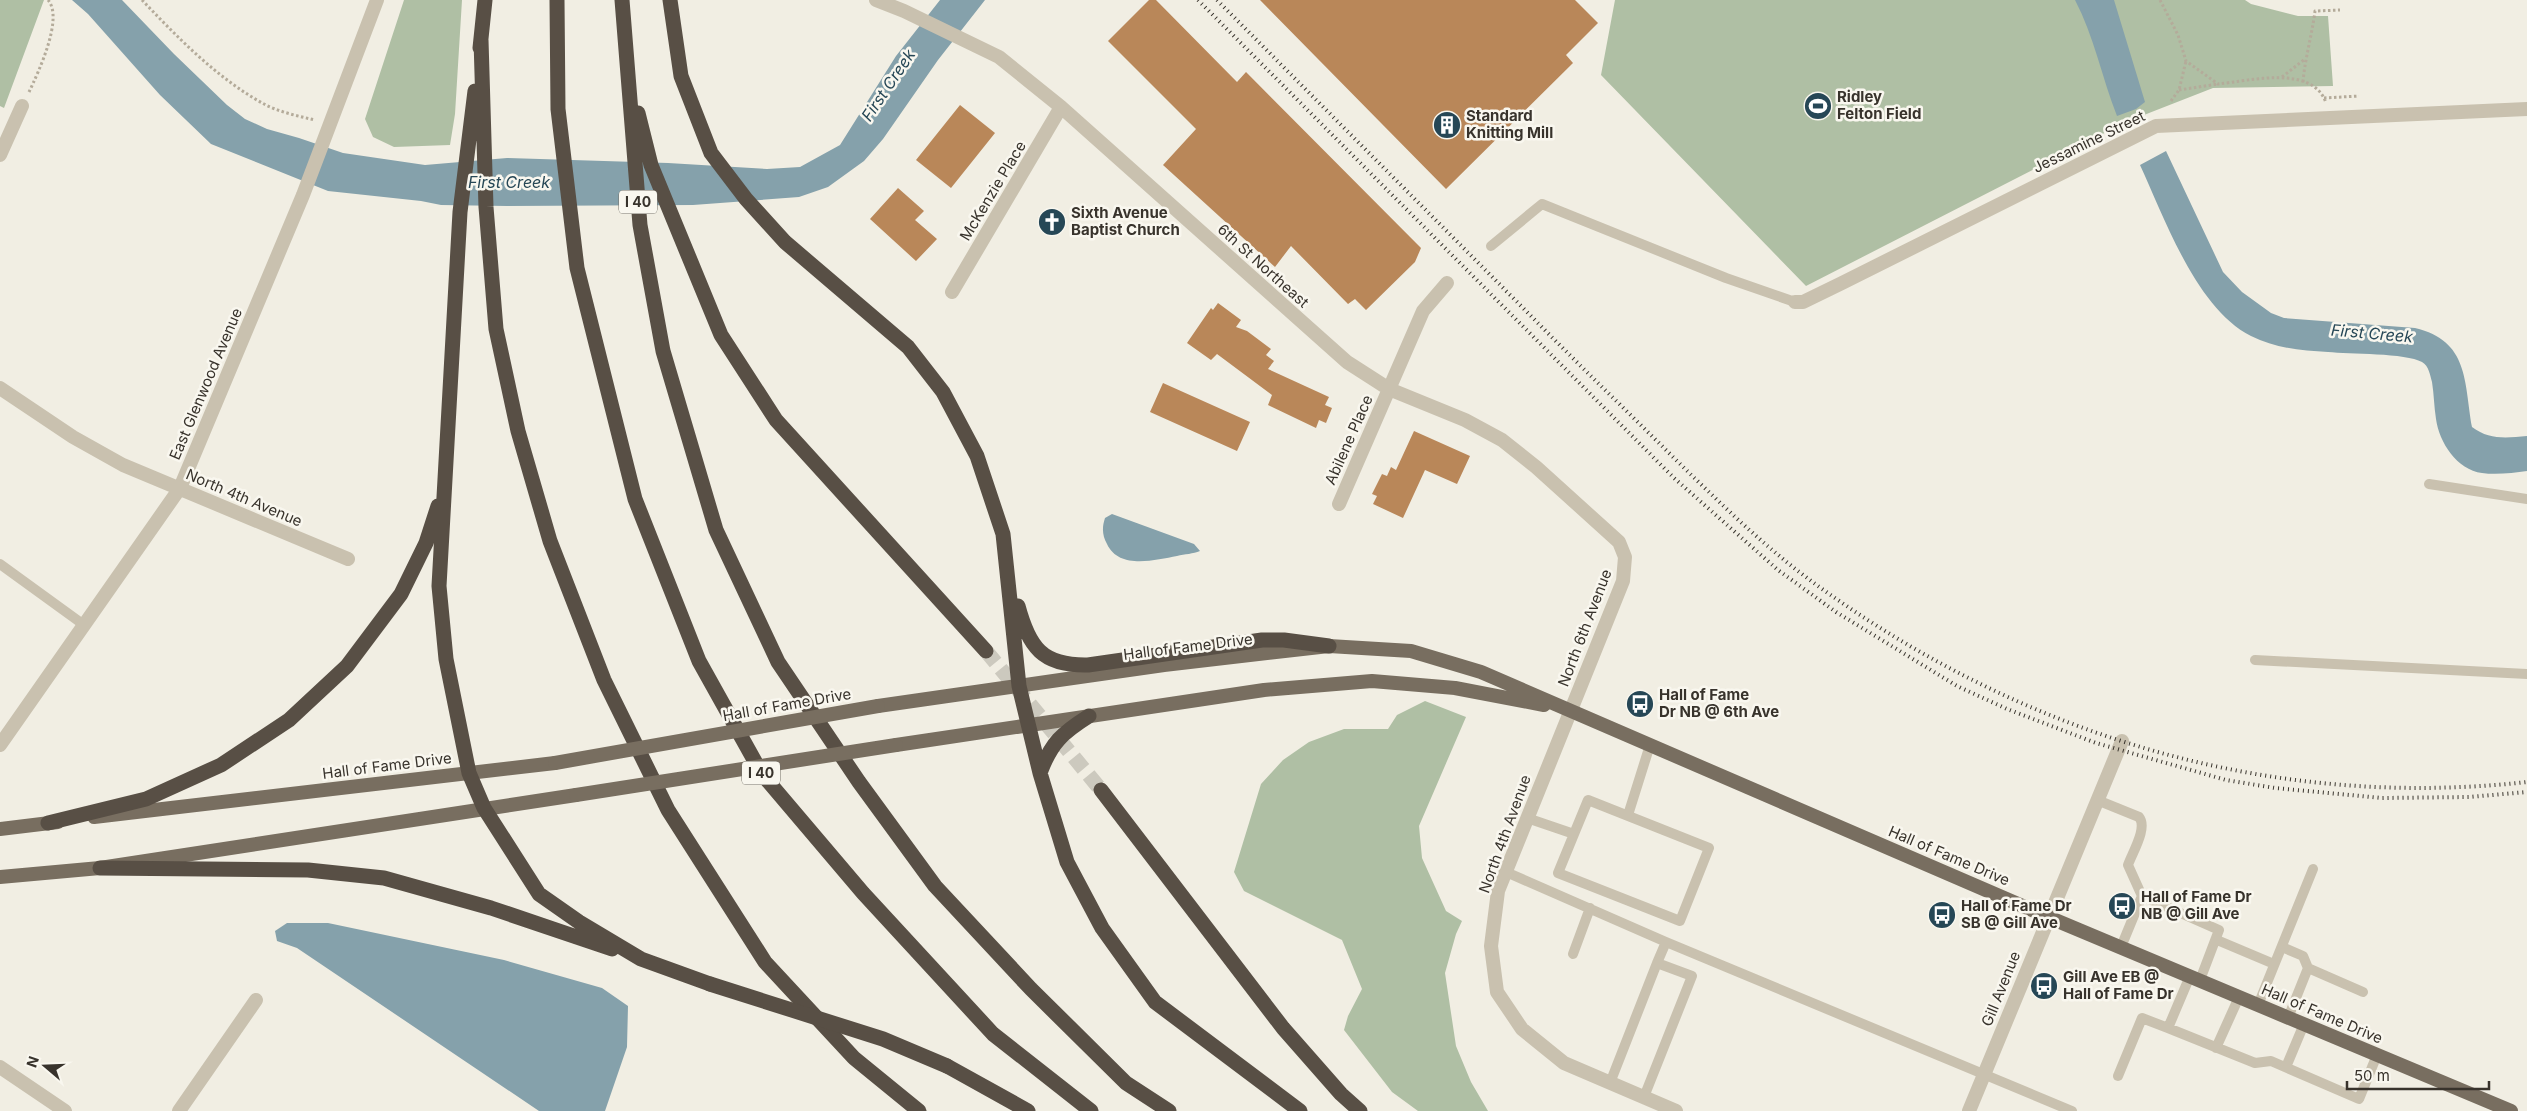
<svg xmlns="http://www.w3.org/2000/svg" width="2527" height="1111" font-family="Inter,sans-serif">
	<rect width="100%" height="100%" fill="#f1eee3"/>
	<path fill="#afbfa4" d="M0,0H44L4,108L0,106Z
		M404,0H462L455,114L450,145L394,147L373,137L365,119Z
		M1615,0H2245L2251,4L2298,16H2328L2333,86L2213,88L2126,122L1806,286L1601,75Z
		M1425,701L1466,717L1419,826L1422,858L1446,911L1462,921L1456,934L1445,973L1456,1046L1471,1082L1488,1111H1418L1392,1092L1344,1030L1348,1016L1362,989L1342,940L1244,891L1234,872L1261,784L1283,760L1309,742L1344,729H1388L1397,715Z"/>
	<path fill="#85a1ab" d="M72,0H122L174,54L227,105L245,119L267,129L299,138L343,153L425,165L507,158L668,163L767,169L800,167L840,145L896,56L940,0H985L938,60L883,139L864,161L828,187L799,197L693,205L507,206L441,205L421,201L328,191L211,144L160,95L88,14Z
		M2075,0H2114L2145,102L2136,109L2117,116C2102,78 2094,36 2075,0Z
		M2166,151L2223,272L2242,292L2271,313L2284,318L2415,328C2469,341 2464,381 2472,427C2489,440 2506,438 2527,436V471C2513,473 2496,475 2482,473C2457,470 2439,442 2436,419C2434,407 2434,394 2432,382C2430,375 2429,366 2422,362C2406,353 2349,354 2328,352C2302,351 2275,348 2251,336C2196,308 2165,219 2140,165Z
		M1112,514L1194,544L1200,551C1193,554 1185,554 1177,556C1155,560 1119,570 1107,544C1102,535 1102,527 1105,518Z
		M287,923H328L504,960L602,988L628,1006L627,1047L605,1111H539L297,948L277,941L275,931Z"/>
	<path fill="#b98759" d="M1149,0H1156L1237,82L1246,72L1421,248L1415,262L1366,310L1355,299L1348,304L1291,246L1275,267L1163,165L1196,129L1108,41Z
		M1260,0H1575L1598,23L1566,55L1573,63L1446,189Z
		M960,105L995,133L951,188L916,160Z
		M898,188L924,211L915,220L937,239L916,261L870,219Z
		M1218,303L1241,320L1236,327L1247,331L1271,349L1266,355L1274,361L1268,369L1329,397L1325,405L1332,408L1326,423L1319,420L1316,428L1268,405L1272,395L1217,354L1211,360L1187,343L1211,308L1213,310Z
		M1163,383L1250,422L1237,451L1150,412Z
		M1414,431L1470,456L1457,484L1425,470L1403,518L1373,504L1377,496L1372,494L1382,474L1387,476L1391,467L1396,470Z"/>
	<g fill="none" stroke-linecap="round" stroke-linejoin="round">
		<path stroke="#ccc9be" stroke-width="15" stroke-dasharray="15 8" stroke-linecap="butt" d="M986,651L1101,790"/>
		<path stroke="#b4ab9a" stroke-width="3" stroke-dasharray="2.5 2.5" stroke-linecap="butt" d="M142,0C178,38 218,79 264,104C279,112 298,116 315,120
			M2160,0L2178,35L2186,61L2218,84C2249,81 2313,64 2326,103
			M2282,77L2305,59
			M2303,82C2305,58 2312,35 2315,11L2340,10
			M2179,90L2218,84
			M29,92C38,73 64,18 48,0
			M2324,98L2359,96
			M2171,101L2179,90L2186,61"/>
		<path stroke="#c9c1af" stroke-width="10" d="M1491,246L1542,204L1726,278L1795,302
			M2429,484L2527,499
			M0,564L84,625
			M2255,660L2527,674
			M2097,800L2139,817C2148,828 2132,853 2128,865L2142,896L2219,930L2200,980
			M1628,815L1650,745
			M1527,818L1574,834L1558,873L1680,921L1709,848L1588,800L1574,834
			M1506,872L1666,942L2072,1111
			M2217,940L2274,964
			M2121,947L2142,896
			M2282,947L2303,956L2308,968
			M1573,954L1590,908
			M1657,963L1666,942
			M2190,976L2168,1028L2255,1063L2271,1061L2359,1099L2377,1055
			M2258,1005L2313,869
			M2288,1018L2308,968L2363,992
			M2216,1048L2239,997
			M2286,1067L2304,1024
			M2118,1076L2142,1018L2168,1028
			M1610,1083L1657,963L1692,976L1644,1097"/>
		<path stroke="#c9c1af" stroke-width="14" d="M876,0L904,11L999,57L1061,107L1347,362L1389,389L1465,420L1502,440L1536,467L1619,542L1625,557L1623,581L1498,891L1491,946L1497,992L1522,1029L1564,1063L1676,1111
			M0,155L22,106
			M952,292L1061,107
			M1795,302H1803L1842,283L2156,126L2527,109
			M0,388L73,437L123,465L348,559
			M1339,504L1423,311L1447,283
			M0,745L180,488L303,195L377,0
			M0,1067L65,1111
			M179,1111L256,1000
			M1969,1111L2122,741"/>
		<path stroke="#786e60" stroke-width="14" d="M878,706L1164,665L1329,646L1411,651L1481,672L2048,917L2511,1111
			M896,745L1264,690L1372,681L1455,688L1544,705
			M94,817L555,763
			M0,829L58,822
			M0,877L100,868L576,795"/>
		<path stroke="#584f45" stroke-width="15" d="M557,0L558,109L577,268L635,499L699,661L762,774L863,893L993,1034L1091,1111
			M622,0L640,225L663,351L716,530L778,662L859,782L935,886L1031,989L1126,1083L1169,1111
			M670,0L681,76L711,153L746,199L785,242L908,347L943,392L977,456L1003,534L1019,686L1040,773L1067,862L1102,928L1155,1002L1300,1111
			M481,40L486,207L496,329L518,431L550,541L604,680L668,810L765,962L854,1058L919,1111
			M480,48L485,0
			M475,91L460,212L439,586L446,659L469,773L484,808L539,894L579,922L641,959L710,984
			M638,113L651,165L721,335L776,420L986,651
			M1018,606C1029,647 1042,666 1088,665L1262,640H1284L1329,646
			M1040,773C1051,743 1062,733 1089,716
			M1101,790L1283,1028L1341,1094L1360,1111
			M48,823L146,799L221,765L289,720L347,666L401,594L426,543L438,506
			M100,868L308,870L384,878L491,908L612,949
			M947,1066L1028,1111"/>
		<path stroke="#38332c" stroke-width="4" stroke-dasharray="1 4" stroke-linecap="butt" d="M1198,0L1674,478L1778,570L1836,612L1957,686L2007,709L2096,743L2226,780L2275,788L2382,798L2469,797L2527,792
			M1217,0C1322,106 1428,212 1533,318C1578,364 1624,408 1669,453C1719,502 1768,551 1825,591C2032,738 2273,810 2527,782"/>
		<path stroke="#786e60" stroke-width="14" d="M555,763L878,706
			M576,795L896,745"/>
		<path stroke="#584f45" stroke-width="15" d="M710,984L883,1039L947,1066"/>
	</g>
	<defs>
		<symbol id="stadium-disc" viewBox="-11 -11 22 22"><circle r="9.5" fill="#264756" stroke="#f9f7ef"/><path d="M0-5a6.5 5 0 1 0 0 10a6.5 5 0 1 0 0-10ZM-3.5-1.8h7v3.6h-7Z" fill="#fff"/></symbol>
		<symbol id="building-disc" viewBox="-11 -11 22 22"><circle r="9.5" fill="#264756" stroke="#f9f7ef"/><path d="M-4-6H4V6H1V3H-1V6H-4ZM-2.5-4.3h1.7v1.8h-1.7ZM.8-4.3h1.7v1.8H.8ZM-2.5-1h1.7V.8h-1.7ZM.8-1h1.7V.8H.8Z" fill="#fff"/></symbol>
		<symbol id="church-disc" viewBox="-11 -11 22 22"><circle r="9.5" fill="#264756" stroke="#f9f7ef"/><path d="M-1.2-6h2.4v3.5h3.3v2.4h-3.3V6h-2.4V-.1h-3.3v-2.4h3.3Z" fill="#fff"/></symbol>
		<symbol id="bus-disc" viewBox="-11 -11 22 22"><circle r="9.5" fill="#264756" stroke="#f9f7ef"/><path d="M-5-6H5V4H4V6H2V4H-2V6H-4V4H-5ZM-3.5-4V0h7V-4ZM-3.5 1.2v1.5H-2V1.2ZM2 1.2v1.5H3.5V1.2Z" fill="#fff"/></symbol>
	</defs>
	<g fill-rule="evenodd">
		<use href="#stadium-disc" x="1802" y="90" width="32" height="32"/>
		<use href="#building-disc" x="1431" y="109" width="32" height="32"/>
		<use href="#church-disc" x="1036" y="206" width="32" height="32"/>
		<use href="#bus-disc" x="1624" y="688" width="32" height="32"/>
		<use href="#bus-disc" x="2106" y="890" width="32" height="32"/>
		<use href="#bus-disc" x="1926" y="899" width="32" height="32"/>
		<use href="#bus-disc" x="2028" y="970" width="32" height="32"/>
	</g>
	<g text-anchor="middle" stroke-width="5" stroke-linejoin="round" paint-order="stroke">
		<g fill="#f9f7ef" stroke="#726e66" stroke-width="1">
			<rect x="619" y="190.5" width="38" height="23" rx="4"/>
			<rect x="742" y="761.5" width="38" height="23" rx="4"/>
		</g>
		<g font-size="14" font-weight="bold" fill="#38332c">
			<text x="638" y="207">I 40</text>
			<text x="761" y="778">I 40</text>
		</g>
		<g font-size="15" font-weight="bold" fill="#38332c" stroke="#f9f7ef" text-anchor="start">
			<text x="1837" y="102">Ridley<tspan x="1837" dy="17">Felton Field</tspan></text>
			<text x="1466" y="121">Standard<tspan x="1466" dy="17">Knitting Mill</tspan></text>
			<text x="1071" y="218">Sixth Avenue<tspan x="1071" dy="17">Baptist Church</tspan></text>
			<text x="1659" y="700">Hall of Fame<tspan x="1659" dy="17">Dr NB @ 6th Ave</tspan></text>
			<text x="2141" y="902">Hall of Fame Dr<tspan x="2141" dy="17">NB @ Gill Ave</tspan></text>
			<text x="1961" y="911">Hall of Fame Dr<tspan x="1961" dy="17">SB @ Gill Ave</tspan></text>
			<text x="2063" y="982">Gill Ave EB @<tspan x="2063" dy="17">Hall of Fame Dr</tspan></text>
		</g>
		<g font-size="15" fill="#38332c" stroke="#f9f7ef">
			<text transform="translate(2089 142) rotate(-26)" y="5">Jessamine Street</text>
			<text transform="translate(993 191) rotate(-59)" y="5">McKenzie Place</text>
			<text transform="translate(1263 266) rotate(42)" y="5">6th St Northeast</text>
			<text transform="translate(206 384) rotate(-67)" y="5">East Glenwood Avenue</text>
			<text transform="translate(1349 440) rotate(-66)" y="5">Abilene Place</text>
			<text transform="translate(244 498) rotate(23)" y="5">North 4th Avenue</text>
			<text transform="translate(1585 628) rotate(-69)" y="5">North 6th Avenue</text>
			<text transform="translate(1188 647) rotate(-7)" y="5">Hall of Fame Drive</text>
			<text transform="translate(787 705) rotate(-10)" y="5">Hall of Fame Drive</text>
			<text transform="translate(387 766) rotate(-7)" y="5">Hall of Fame Drive</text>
			<text transform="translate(1505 834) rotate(-70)" y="5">North 4th Avenue</text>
			<text transform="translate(1949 856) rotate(23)" y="5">Hall of Fame Drive</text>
			<text transform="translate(2001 989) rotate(-68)" y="5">Gill Avenue</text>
			<text transform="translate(2322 1014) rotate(23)" y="5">Hall of Fame Drive</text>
		</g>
		<g font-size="16" font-style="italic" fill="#264756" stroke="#f9f7ef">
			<text transform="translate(888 85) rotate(-56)" y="6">First Creek</text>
			<text x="509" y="188">First Creek</text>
			<text transform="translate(2372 333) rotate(5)" y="6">First Creek</text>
		</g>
	</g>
	<g transform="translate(45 1066) rotate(289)" stroke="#f9f7ef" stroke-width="4" paint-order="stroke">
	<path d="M0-4L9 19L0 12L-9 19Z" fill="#38332c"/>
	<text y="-8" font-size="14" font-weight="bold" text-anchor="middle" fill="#38332c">N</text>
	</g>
	<path d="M2347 1081v8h142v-8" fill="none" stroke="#38332c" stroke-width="2.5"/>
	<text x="2354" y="1081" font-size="15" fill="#38332c" stroke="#f9f7ef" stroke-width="4" paint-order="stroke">50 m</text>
</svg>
